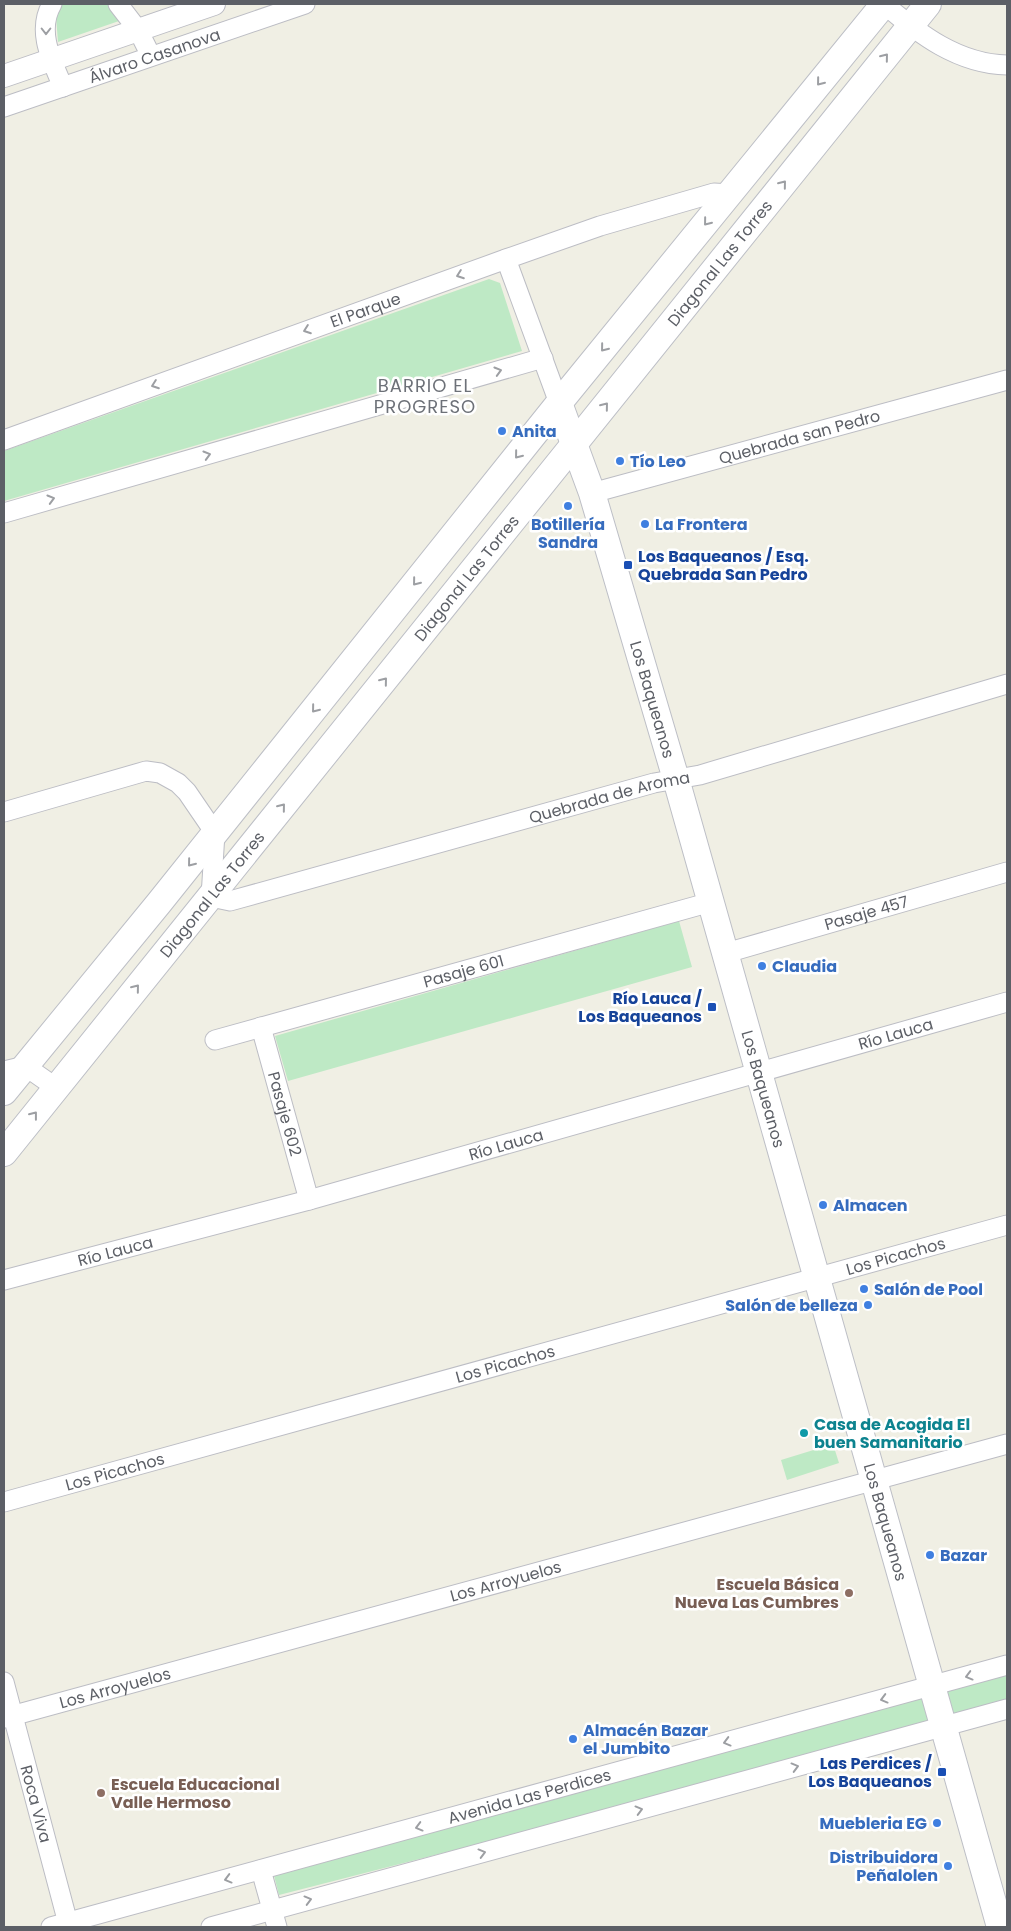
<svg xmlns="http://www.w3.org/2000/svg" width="1011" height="1931" font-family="Poppins,sans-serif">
	<rect width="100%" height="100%" fill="#f0efe4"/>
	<path fill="#bee9c5" d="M60,4H109L119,21L58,42L56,17Z
		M489,279L500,283L522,351L4,501V451Z
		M679,921L692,967L288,1081L275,1036Z
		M833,1444L839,1463L787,1480L781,1460Z
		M1007,1670V1708L279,1895L272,1868Z"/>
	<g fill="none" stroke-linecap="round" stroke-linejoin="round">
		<defs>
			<g id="minor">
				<path d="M52,4C36,31 52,61 63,87"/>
				<path d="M118,4L138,30L151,56"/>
				<path d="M884,4C919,34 958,64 1007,65"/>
				<path id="s1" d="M4,107L305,4"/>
				<path d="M506,259L559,403"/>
				<path id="s2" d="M4,440L506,259L600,226L714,193L730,194"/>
				<path id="s3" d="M592,493L1007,380"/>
				<path d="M4,513L543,358"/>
				<path id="s4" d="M4,812L146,771L160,773L178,783L187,792L215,833L211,897L230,901L654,783L700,775L1007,684"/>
				<path id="s5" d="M726,953L1007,872"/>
				<path id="s6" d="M261,1027L309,1200"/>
				<path id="s7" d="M215,1040L711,902"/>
				<path d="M4,1071L25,1066L55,1087"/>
				<path id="s8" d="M4,1280L309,1200L1007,1002"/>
				<path id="s9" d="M4,1502L1007,1225"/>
				<path id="s10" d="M4,1682L69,1927"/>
				<path id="s11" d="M4,1718L1007,1444"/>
				<path d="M261,1870L277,1927"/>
				<path id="s12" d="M51,1927L1007,1665"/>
				<path d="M211,1927L1007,1709"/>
			</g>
			<path id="tertiary" d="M4,76L214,4"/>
			<g id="secondary">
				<path id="s13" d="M559,403L592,493L676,779L1000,1927"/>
				<path d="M4,1092L159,903L559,403L884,4"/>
				<path id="s14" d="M4,1153L928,4"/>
			</g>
		</defs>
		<use href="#minor" stroke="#bcbdc4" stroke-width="21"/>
		<use href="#tertiary" stroke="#bcbdc4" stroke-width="24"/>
		<use href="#secondary" stroke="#bdbfc6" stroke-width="28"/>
		<use href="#minor" stroke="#fff" stroke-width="19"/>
		<use href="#tertiary" stroke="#fff" stroke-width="22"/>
		<use href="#secondary" stroke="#fff" stroke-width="26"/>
	</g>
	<defs><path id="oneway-chevron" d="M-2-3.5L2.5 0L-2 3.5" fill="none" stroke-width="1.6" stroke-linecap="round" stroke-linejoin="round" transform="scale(1.25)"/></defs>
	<g stroke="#9d9fa3">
		<use href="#oneway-chevron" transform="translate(46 31) rotate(90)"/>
		<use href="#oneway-chevron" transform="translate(885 57) rotate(-51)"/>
		<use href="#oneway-chevron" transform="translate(820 82) rotate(129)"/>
		<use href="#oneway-chevron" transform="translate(783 184) rotate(-51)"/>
		<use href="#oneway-chevron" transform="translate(707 222) rotate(129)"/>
		<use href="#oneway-chevron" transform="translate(460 275) rotate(160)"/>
		<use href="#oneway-chevron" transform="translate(307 330) rotate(160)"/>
		<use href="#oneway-chevron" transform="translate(604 348) rotate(129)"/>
		<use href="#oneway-chevron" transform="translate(498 371) rotate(-16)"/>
		<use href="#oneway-chevron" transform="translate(155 385) rotate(160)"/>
		<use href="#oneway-chevron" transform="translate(605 406) rotate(-51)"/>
		<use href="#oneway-chevron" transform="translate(207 455) rotate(-16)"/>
		<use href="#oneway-chevron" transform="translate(518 455) rotate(129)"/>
		<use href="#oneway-chevron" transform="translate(51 499) rotate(-16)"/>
		<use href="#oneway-chevron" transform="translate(416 582) rotate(129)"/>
		<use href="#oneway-chevron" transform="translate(384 681) rotate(-51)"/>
		<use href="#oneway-chevron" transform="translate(315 709) rotate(129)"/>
		<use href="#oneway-chevron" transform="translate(282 807) rotate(-51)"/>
		<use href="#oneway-chevron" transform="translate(191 863) rotate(129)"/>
		<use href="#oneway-chevron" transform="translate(136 988) rotate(-51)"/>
		<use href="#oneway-chevron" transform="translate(34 1115) rotate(-52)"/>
		<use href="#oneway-chevron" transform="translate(969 1676) rotate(165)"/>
		<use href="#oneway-chevron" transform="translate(884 1699) rotate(165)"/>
		<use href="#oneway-chevron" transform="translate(727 1742) rotate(165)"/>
		<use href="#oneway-chevron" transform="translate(795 1767) rotate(-15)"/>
		<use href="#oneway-chevron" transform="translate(639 1810) rotate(-15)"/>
		<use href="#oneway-chevron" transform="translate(419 1827) rotate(165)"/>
		<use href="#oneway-chevron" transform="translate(482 1853) rotate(-15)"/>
		<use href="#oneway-chevron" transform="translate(228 1879) rotate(165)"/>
		<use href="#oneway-chevron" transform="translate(308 1900) rotate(-15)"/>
	</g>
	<g fill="#3f7fe0" stroke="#fff" stroke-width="2">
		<circle cx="502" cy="431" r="5"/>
		<circle cx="620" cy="461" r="5"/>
		<circle cx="568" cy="506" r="5"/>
		<circle cx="645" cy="524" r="5"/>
		<circle cx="762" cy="966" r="5"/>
		<circle cx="823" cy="1205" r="5"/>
		<circle cx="864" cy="1289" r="5"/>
		<circle cx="868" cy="1305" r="5"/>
		<circle cx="930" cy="1555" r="5"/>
		<circle cx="573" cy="1739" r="5"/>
		<circle cx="937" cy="1823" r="5"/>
		<circle cx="948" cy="1866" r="5"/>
	</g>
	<g fill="#1a4fb4" stroke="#fff" stroke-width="2">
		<rect x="623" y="560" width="10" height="10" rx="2.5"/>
		<rect x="707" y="1002" width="10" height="10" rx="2.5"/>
		<rect x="937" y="1767" width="10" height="10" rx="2.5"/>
	</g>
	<circle fill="#0f9aa8" stroke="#fff" stroke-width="2" cx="804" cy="1433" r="5"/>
	<g fill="#8d6e63" stroke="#fff" stroke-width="2">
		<circle cx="849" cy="1593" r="5"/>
		<circle cx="101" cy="1793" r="5"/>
	</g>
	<g text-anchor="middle" stroke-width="5" stroke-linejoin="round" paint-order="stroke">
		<g font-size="16" fill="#5c5f66" stroke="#fff">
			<text dy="6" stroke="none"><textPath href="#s1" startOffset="159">Álvaro Casanova</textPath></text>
			<text dy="6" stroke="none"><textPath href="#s14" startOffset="1142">Diagonal Las Torres</textPath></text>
			<text dy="6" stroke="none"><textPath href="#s2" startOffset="384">El Parque</textPath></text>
			<text dy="6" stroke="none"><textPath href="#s3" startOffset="215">Quebrada san Pedro</textPath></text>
			<text dy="6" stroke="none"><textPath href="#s14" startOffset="738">Diagonal Las Torres</textPath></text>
			<text dy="6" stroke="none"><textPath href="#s13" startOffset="311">Los Baqueanos</textPath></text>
			<text dy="6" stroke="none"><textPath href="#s4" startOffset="722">Quebrada de Aroma</textPath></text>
			<text dy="6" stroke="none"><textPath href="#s14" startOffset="332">Diagonal Las Torres</textPath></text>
			<text dy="6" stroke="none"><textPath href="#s5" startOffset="146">Pasaje 457</textPath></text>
			<text dy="6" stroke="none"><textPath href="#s7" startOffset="258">Pasaje 601</textPath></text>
			<text dy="6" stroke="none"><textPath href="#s8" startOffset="925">Río Lauca</textPath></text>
			<text dy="6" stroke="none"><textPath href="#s13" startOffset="716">Los Baqueanos</textPath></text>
			<text dy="6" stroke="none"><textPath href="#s6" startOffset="90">Pasaje 602</textPath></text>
			<text dy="6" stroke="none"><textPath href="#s8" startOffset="520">Río Lauca</textPath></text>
			<text dy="6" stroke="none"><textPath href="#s8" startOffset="115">Río Lauca</textPath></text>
			<text dy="6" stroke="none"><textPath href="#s9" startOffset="925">Los Picachos</textPath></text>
			<text dy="6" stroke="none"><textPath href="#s9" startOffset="520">Los Picachos</textPath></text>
			<text dy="6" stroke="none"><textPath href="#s9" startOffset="115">Los Picachos</textPath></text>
			<text dy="6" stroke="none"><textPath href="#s13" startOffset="1166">Los Baqueanos</textPath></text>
			<text dy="6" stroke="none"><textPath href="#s11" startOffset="520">Los Arroyuelos</textPath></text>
			<text dy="6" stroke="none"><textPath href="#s11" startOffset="115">Los Arroyuelos</textPath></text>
			<text dy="6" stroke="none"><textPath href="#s12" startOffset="496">Avenida Las Perdices</textPath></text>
			<text dy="6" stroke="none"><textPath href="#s10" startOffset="126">Roca Viva</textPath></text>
		</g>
		<g font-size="16" font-weight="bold" fill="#366cbe" stroke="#fff" text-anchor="start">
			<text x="512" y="437">Anita</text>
			<text x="630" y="467">Tío Leo</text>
			<text x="568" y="530" text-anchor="middle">Botillería<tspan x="568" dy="18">Sandra</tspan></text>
			<text x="655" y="530">La Frontera</text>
			<text x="772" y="972">Claudia</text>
			<text x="833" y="1211">Almacen</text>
			<text x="874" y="1295">Salón de Pool</text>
			<text x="858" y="1311" text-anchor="end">Salón de belleza</text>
			<text x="940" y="1561">Bazar</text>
			<text x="583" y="1736">Almacén Bazar<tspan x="583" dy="18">el Jumbito</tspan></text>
			<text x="927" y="1829" text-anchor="end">Muebleria EG</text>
			<text x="938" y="1863" text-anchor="end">Distribuidora<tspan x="938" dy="18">Peñalolen</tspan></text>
		</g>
		<g font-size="16" font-weight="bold" fill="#164399" stroke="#fff" text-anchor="end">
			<text x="638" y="562" text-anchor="start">Los Baqueanos / Esq.<tspan x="638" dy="18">Quebrada San Pedro</tspan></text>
			<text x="702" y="1004">Río Lauca /<tspan x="702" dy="18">Los Baqueanos</tspan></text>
			<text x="932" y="1769">Las Perdices /<tspan x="932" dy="18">Los Baqueanos</tspan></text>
		</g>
		<g font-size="16" font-weight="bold" fill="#0d838f" stroke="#fff" text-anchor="start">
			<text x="814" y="1430">Casa de Acogida El<tspan x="814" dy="18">buen Samanitario</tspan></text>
		</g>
		<g font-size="16" font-weight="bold" fill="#785e54" stroke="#fff" text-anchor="end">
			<text x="839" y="1590">Escuela Básica<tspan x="839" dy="18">Nueva Las Cumbres</tspan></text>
			<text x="111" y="1790" text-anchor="start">Escuela Educacional<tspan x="111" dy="18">Valle Hermoso</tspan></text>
		</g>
		<g font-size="18" letter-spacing="1" fill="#6d7178" stroke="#fff">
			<text x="425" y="392">BARRIO EL<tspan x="425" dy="21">PROGRESO</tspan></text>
		</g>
	</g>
	<rect width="1011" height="1931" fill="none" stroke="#5c5f66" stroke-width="10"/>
</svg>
